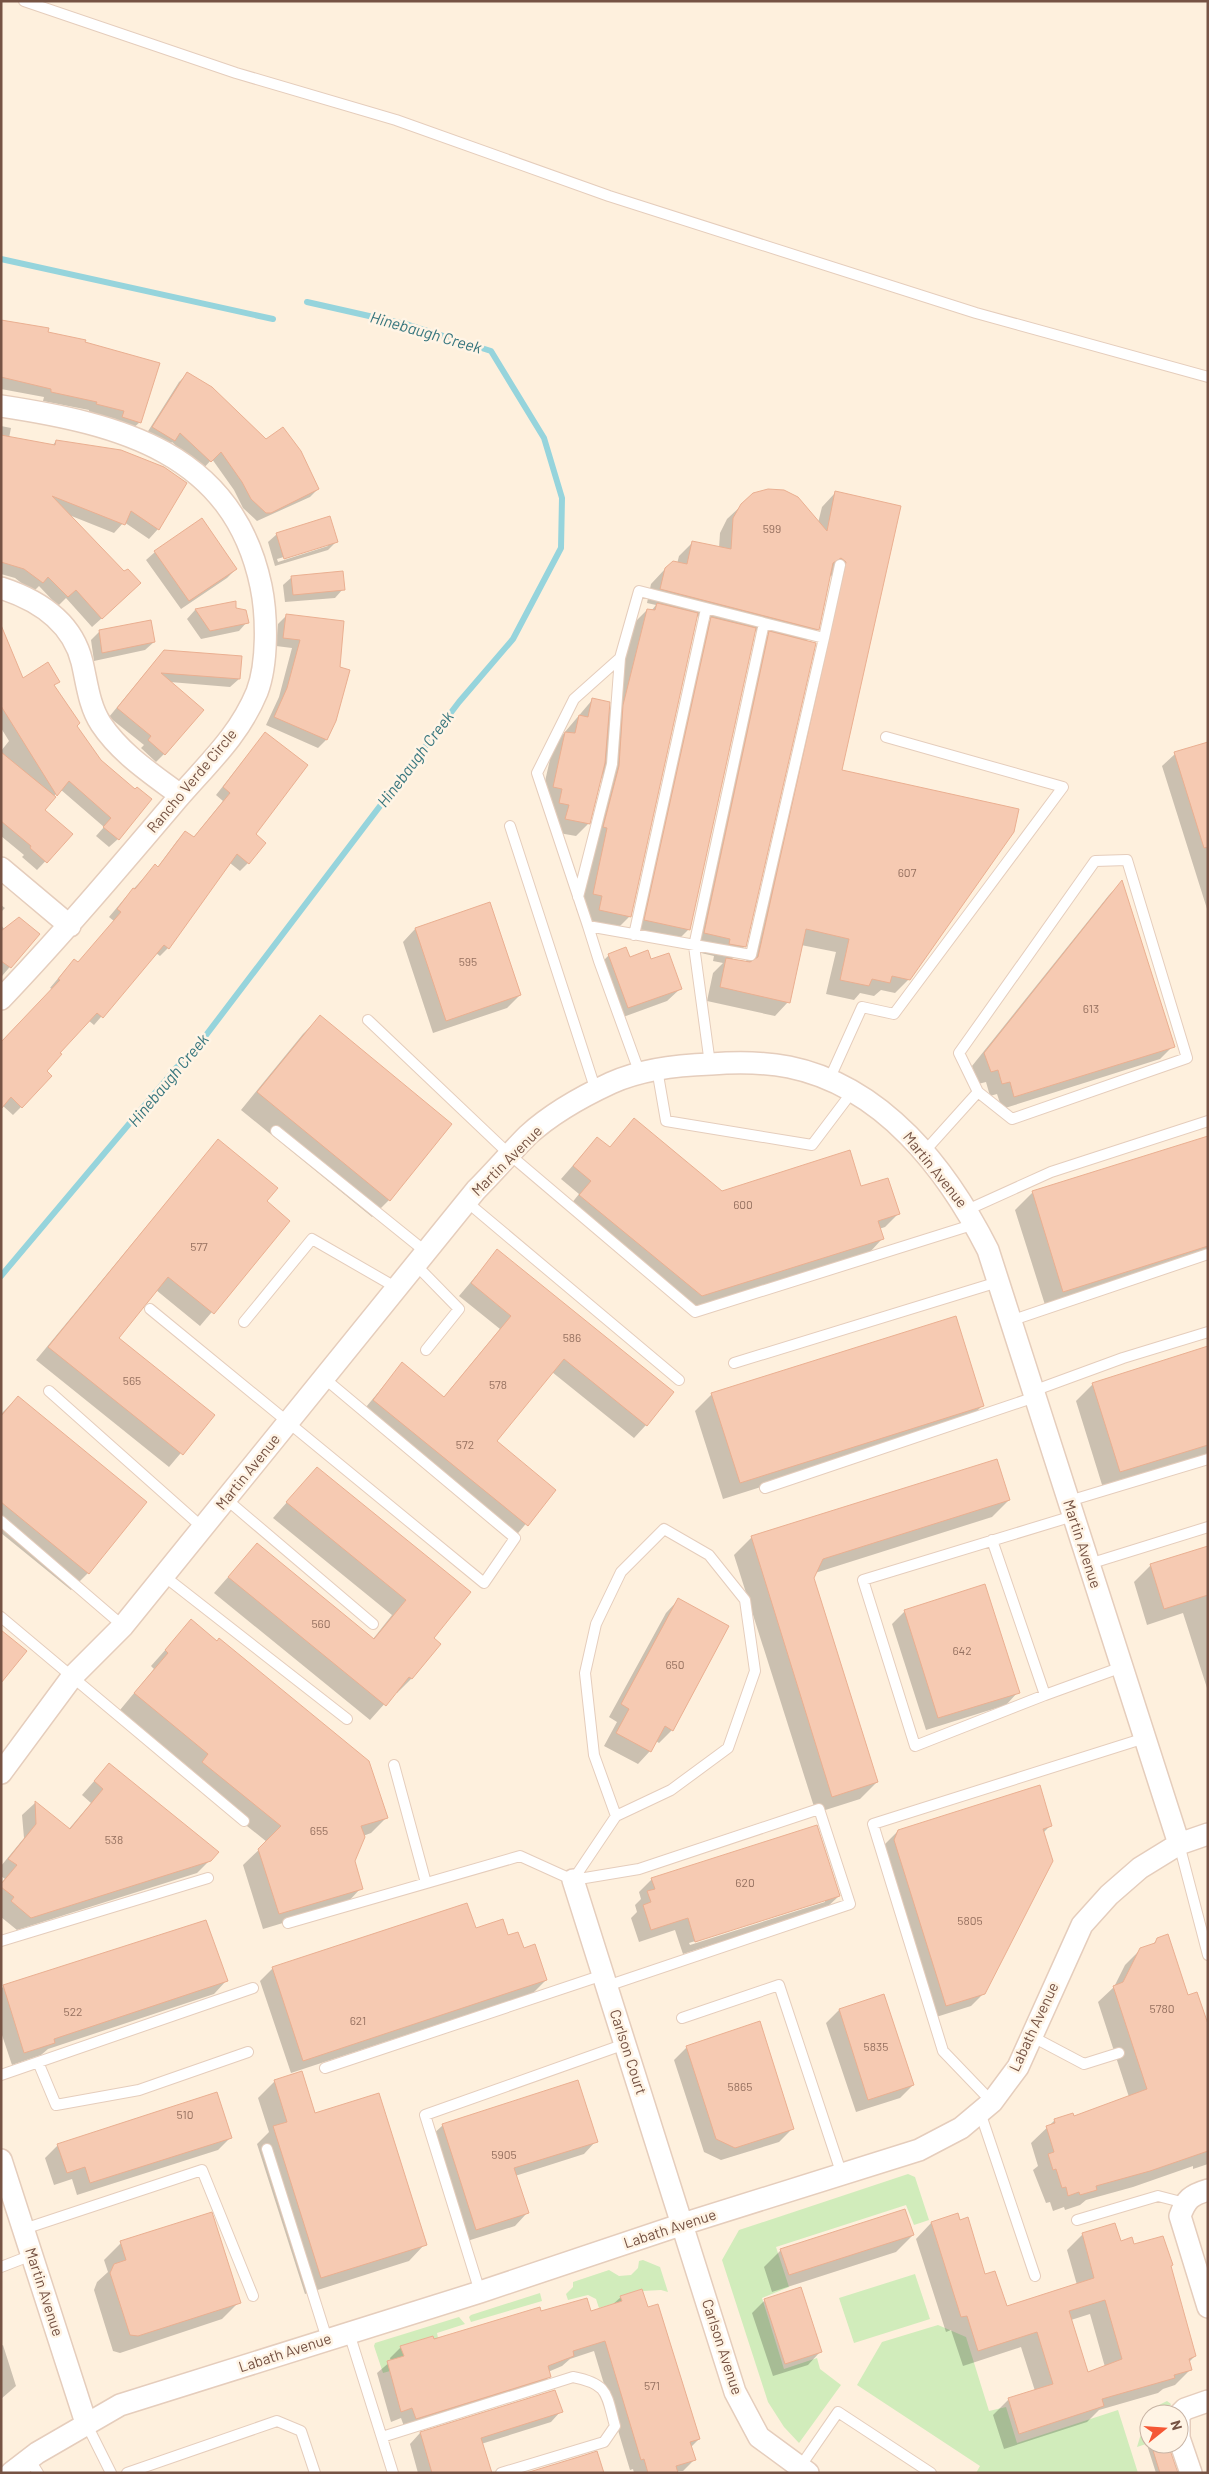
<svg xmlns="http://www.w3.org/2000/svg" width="1209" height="2474" font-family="Barlow,sans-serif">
	<rect width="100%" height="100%" fill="#fef0dd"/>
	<path fill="#d1ecbb" d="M908,2174L915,2177L929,2220L914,2225L906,2205L776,2247L789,2287L762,2298L784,2369L817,2358L820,2369L841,2385L799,2443L784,2427L768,2402L722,2260L739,2230Z
		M643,2260L660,2267L668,2292L661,2290L643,2291L642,2289L620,2296L622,2301L599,2308L596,2299L588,2295L568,2300L566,2294L573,2287V2282L609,2270L619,2276L631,2275L638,2268L639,2261Z
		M915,2274L930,2319L854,2343L839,2298Z
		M540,2293L542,2301L471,2322L469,2317L471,2315Z
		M459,2317L465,2324L437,2333L439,2343L436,2344L433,2336L401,2346L404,2356L390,2371L383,2373L374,2346L375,2343Z
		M938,2325L966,2337L989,2411L1006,2407L1017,2443L1118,2410L1138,2473H976L980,2466L857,2385L882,2342Z
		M1167,2401L1171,2404L1166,2414H1149V2443L1137,2447L1140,2437L1145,2433L1142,2423L1151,2409Z"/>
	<path fill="#0003" fill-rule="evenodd" d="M1,321L84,343L140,422L131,430L115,425L116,419L89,412V410L43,401L44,397L1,389Z
		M188,373L318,489L310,497L257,521L243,508L234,490L212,459L202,470L172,442L165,449L145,436L179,382Z
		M1,426L11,428L9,438L52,446L56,441L158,529L149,539L124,522L114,533L69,515L130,593L92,627L66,598L58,606L39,586L33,592L15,578L1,574Z
		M835,493L900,506L840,771L909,979L895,993L881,990L874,996L860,993L854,1000L826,994L836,952L801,945L788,1002L775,1016L707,1001L713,973L723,963L713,961L714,956L688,950L753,650L768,634L754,630L689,929L672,946L629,937L695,635L711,619L696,616L630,916L613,933L582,927L586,912L576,910L591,845L603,772L588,824L576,836L553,832L541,799L553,746L593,699L609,713L630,627L647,610L651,611L656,605L647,603L651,584L665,569L677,564L679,556L693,542L719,548L720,533L727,519L742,505L818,523L822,507ZM830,574L833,578L746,962L731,960L745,946L805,642L818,629Z
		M277,534L336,542L328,550L275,566L268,542ZM328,544V546L278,562L277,559Z
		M155,552L236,569L227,578L181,609L146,560Z
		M292,577L343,589L335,598L285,602L283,585Z
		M234,602V610L247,622L239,631L201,639L187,619L195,610Z
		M286,616L343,622L335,721L326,740L318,748L266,725L279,697L292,648L276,646L278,624Z
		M1,625L22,679L58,681L53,686L75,726L100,761L118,839L109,847L96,836L104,827L60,789L43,810L71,834L37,870L22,857L24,855L1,836V751L9,741L1,728Z
		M99,632L154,642L145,650L94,661L91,640Z
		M240,657L239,679L230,687L170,682L164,754L156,762L141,748L144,745L109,717L156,660Z
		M265,733L254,834L248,863L240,871L230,863L168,948L160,956L156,953L94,1025L88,1020L58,1053L21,1107L13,1115L3,1106L1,1042L52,989L50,988L66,969L78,963L114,921L109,917L125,898L155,866L157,868L177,841L185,833L193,838L223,801L216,795Z
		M1208,743V912L1162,766L1175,754Z
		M1121,883L1173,1046L1160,1059L1002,1109L997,1094L990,1096L986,1082L978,1084L972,1066L1109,895Z
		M1,905L5,908L1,912Z
		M1,925L5,930L38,934L2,976Z
		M415,929L520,995L507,1008L433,1033L403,942Z
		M609,955L650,961L680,989L667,1001L615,1020L596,968Z
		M320,1017L389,1200L372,1217L241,1110L303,1034Z
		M635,1120L722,1192L860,1188L898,1214L885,1227L879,1229L882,1239L870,1252L689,1309L567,1209L579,1194L561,1179L597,1138L609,1148Z
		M1208,1137V1257L1046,1308L1015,1210L1032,1193Z
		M218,1140L265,1201L289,1221L200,1326L156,1290L117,1338L213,1415L169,1467L36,1360Z
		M497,1251L646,1425L634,1438L552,1372L495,1441L554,1490L514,1538L361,1413L402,1364L443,1398L500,1329L459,1296Z
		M1208,1348V1456L1103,1488L1076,1401L1093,1384Z
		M712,1394L983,1405L966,1422L723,1499L695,1411Z
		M18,1397L88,1573L71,1590L1,1533V1414Z
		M996,1460L1009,1500L992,1517L815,1573L812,1578L877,1782L860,1799L816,1813L734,1555L751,1538Z
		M303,1484L469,1592L432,1638L411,1679L397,1693L395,1692L370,1720L214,1593L257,1544L373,1639L392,1615L273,1518Z
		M1208,1548V1687L1207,1688L1183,1613L1147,1625L1134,1582L1151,1565Z
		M678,1600L672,1730L659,1743L656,1741L650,1751L638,1764L604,1746L617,1722L609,1717L666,1613Z
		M905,1611L1018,1692L1006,1705L926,1730L892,1624Z
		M191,1621L386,1818L371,1833L363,1836L353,1861L361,1888L346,1904L263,1929L243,1865L267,1842L187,1778L193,1771L120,1710L154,1669L151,1666Z
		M109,1764L210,1860L197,1873L17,1930L1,1917V1883L5,1879L1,1876V1866L24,1838L22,1815L35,1803L68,1830L91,1803L82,1795Z
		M1051,1825L1043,1833L984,1993L971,2006L933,2018L881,1854L885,1844L898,1831Z
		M652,1879L839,1896L826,1908L683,1954L675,1930L639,1942L631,1918L637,1912L635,1905L641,1899L639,1892ZM825,1899V1902L690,1945L689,1943Z
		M475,1930L523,1949L546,1980L533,1993L291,2073L260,1981L273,1968Z
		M1158,1939L1188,1996L1208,2028V2164L1193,2169V2166L1133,2187L1086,2200L1080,2205L1065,2210L1064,2207L1053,2211L1050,2202L1046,2203L1033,2170L1038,2166L1031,2143L1055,2120L1073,2117L1129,2097L1098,2002L1114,1987L1125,1965L1141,1949L1152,1945Z
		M226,1981L214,1994L48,2049L41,2055L12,2065L1,2032V1989L4,1986Z
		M884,1995L913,2085L900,2098L856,2112L826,2023L839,2010Z
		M687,2047L792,2129L779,2142L721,2160L704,2152L674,2060Z
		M275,2081L315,2114L425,2244L409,2261L305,2294L257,2144L269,2132L258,2098Z
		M443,2125L596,2141L584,2154L515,2176L527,2213L515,2226L464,2242L430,2137Z
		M230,2138L218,2150L77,2195L72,2179L54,2185L45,2158L58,2145Z
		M931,2223L985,2276L1006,2308L1077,2285L1067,2250L1083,2234L1133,2246L1170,2267L1195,2356L1189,2362L1191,2369L1175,2385L1163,2389L1158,2393L1099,2410L1087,2422L1004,2449L993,2415L1008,2400L1035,2391L1021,2347L963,2366L951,2330L946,2332L916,2239ZM1090,2314L1105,2367L1087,2374L1071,2320Z
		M913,2235L896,2252L772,2292L764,2267L781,2250Z
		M121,2243L239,2302L222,2319L120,2353L113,2351L94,2290L97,2282L108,2272L104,2260Z
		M621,2297L647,2308L699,2439L690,2448L694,2460L683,2471L634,2473L633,2469L630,2470L594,2351L570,2359L562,2366L548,2372L550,2376L539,2387L405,2429L401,2418L391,2422L377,2373L391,2361L390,2358L401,2347L540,2313L590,2312L612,2305Z
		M765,2300L820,2352L808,2365L773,2376L752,2313Z
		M3,2345L16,2386L1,2399V2346Z
		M555,2391L561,2411L551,2422L481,2444L490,2473H418L410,2444L420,2433Z
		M1154,2444H1167L1177,2473H1156L1148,2448Z"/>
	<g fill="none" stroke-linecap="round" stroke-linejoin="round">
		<path stroke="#96d4dc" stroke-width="6" d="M1,259L273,319
			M1,1276L177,1067L197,1047L459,702L513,639L561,548L562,498L544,438L491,351L409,325L307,302"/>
	</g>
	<path fill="#f6cab2" stroke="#eaaf91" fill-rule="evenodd" d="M1,320L49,328L48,332L86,340L85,342L160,363L141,423L122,417L124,411L96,404L97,402L51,392V389L1,377Z
		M187,372L212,387L266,439L283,427L301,451L319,489L271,513H266L251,499L242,482L221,452L211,462L180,433L175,441L152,427Z
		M1,435L55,445L56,440L121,450L164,467L187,483L159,530L131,511L125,525L52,496L124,571L128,569L141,583L102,619L76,590L68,597L48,577L43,583L24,569L1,562Z
		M768,489L784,490L798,497L827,531L835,491L901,506L842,770L1019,809L1014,832L910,980L892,976L890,983L872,979L869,986L840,980L849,939L806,929L790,1003L720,987L726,958L750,962L758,957L846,562L841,558L833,563L819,630L660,589L665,568L673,561L687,564L692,541L731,549L733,518L741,504L753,493Z
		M330,516L338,542L284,559L276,533Z
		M202,518L237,569L189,601L154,551Z
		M343,571L345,590L293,595L291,576Z
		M236,601V608L246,610L249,623L210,631L195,609Z
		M657,603L698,613L631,917L599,910L602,896L593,894L607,828L603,827L619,766L623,705L647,609L655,610Z
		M286,614L344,621L340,667L350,670L336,721L327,740L274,717L287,688L300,640L283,638Z
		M711,617L756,628L690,930L644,920Z
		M151,620L155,642L102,653L99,630Z
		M1,625L23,678L48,662L60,682L54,685L80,723L77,726L101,760L135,789L137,787L152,799L119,840L103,827L111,818L69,781L57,796L1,706Z
		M769,631L816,643L746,947L729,944L730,939L704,933Z
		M164,650L242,656L240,679L161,673L204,710L165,755L148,740L151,736L117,708Z
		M592,698L610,702L605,763L590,824L565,819L569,805L559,803L562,789L553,787L565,732L575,733L579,715L588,717Z
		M265,732L308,765L256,834L266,843L249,864L237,854L169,949L164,945L103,1018L97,1013L60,1053L62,1054L47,1071L52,1076L22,1108L11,1097L1,1109V1042L60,980L58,979L74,959L78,962L121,912L117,909L133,888L135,889L155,864L158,867L185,831L194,837L230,793L223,787Z
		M1208,742V847L1204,848L1174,752Z
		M1,752L56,797L45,810L73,834L47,863L30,848L31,846L1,821Z
		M1122,880L1175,1047L1014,1097L1010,1082L1002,1084L998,1070L991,1072L984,1053Z
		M490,902L521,995L446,1021L415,928Z
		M19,917L40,934L11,968L1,961V931Z
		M626,947L630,957L648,950L651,959L669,953L682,989L628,1008L608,954Z
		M320,1015L452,1124L390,1201L257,1092Z
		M634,1118L722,1191L850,1150L861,1186L888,1178L900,1214L878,1221L884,1239L702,1296L579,1195L591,1181L573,1166L597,1137L610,1147Z
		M1208,1136V1246L1063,1292L1032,1191Z
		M218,1139L278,1188L267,1201L290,1221L214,1314L168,1277L119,1338L215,1415L183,1455L48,1347Z
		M497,1249L674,1392L647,1426L564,1359L497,1441L556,1490L528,1526L373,1400L402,1362L444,1397L511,1316L471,1283Z
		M956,1316L984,1406L740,1483L711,1393Z
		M1208,1346V1445L1120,1472L1092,1383Z
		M18,1396L147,1502L89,1574L1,1502V1416Z
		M997,1459L1010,1500L823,1559L814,1578L878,1782L832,1797L751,1536Z
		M317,1467L471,1592L434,1638L441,1644L412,1679L409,1677L386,1706L228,1577L257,1543L374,1639L406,1600L286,1502Z
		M1208,1546V1595L1164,1609L1150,1564Z
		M985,1584L1020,1693L938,1718L904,1610Z
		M678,1598L729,1626L673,1731L665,1726L651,1752L616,1733L629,1709L621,1704Z
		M191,1619L217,1641L219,1638L369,1761L388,1818L361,1826L365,1837L355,1861L363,1889L279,1914L258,1849L281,1826L202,1762L208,1754L134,1693L168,1653L165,1650Z
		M1,1630L27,1651L1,1683Z
		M109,1763L219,1852L211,1861L31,1918L11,1901L14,1897L1,1887V1884L17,1865L8,1859L36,1824L35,1801L70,1829L103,1789L94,1781Z
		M1040,1785L1052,1826L1043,1829L1053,1861L985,1994L946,2006L894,1840L898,1830Z
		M817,1825L840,1896L695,1942L688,1918L651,1930L643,1905L651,1902L647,1891L655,1889L651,1878Z
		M467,1903L476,1928L503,1919L508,1935L518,1932L524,1948L535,1944L547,1980L303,2061L272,1967Z
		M206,1920L228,1981L54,2039L55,2043L24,2053L3,1985Z
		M1168,1934L1188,1995L1197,1992L1208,2024V2151L1150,2171L1096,2186L1097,2190L1080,2195L1079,2192L1068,2196L1066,2187L1062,2188L1056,2169L1053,2170L1048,2154L1054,2152L1046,2126L1055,2123L1054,2119L1073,2113L1074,2116L1147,2089L1113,1986L1123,1982L1140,1948L1155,1943L1157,1938Z
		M884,1994L914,2085L868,2100L839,2009Z
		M760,2021L794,2129L735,2148L716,2139L686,2046Z
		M302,2071L315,2113L379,2093L427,2245L321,2278L273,2126L287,2122L274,2080Z
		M578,2080L598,2142L514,2168L529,2213L476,2230L442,2124Z
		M217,2092L232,2138L90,2183L85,2167L67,2173L57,2144Z
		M905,2209L914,2235L789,2275L780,2249Z
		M212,2212L241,2303L138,2336L130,2335L110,2273L114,2264L126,2260L120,2241Z
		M958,2213L960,2220L968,2217L985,2274L995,2271L1007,2306L1094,2278L1082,2233L1115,2223L1121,2241L1132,2237L1134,2244L1163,2236L1173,2265L1171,2266L1196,2356L1189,2359L1192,2370L1174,2375L1175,2378L1102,2399L1104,2406L1019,2434L1008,2398L1053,2384L1037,2332L978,2351L967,2316L961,2317L931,2222ZM1105,2300L1122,2359L1088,2372L1069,2311Z
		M801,2287L822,2352L785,2364L764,2299Z
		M642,2289L648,2307L658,2304L700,2439L690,2442L696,2460L676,2466L678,2473H648L644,2459L641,2460L605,2341L573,2351L574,2356L548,2366L551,2377L416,2419L412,2408L401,2412L387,2361L404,2356L400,2346L433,2336L434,2339L540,2307L541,2311L587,2298L591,2311L622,2301L620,2296Z
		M555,2390L563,2412L481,2438L492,2473H432L420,2432Z
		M1151,2444H1168L1178,2473H1160Z
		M597,2451L604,2473H526L585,2455Z"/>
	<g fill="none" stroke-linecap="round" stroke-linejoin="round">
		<defs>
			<path id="service" d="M24,1L236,73L396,120L609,196L976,313L1208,377
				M824,638L840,565
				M510,826L596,1091
				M578,897L612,764L620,658
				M588,926L599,961L640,1074
				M634,935L706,609
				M368,1020L510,1155L695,1312L975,1224
				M710,1064L694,946L764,623L824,638L751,955L588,926L537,773L574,699L620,658L639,591L764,623
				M657,1069L666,1121L812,1145L852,1092
				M829,1080L862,1007L894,1014L1063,787L886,737
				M276,1131L426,1252
				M924,1152L978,1092L1012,1119L1187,1058L1127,860L1095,861L959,1053L978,1092
				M467,1202L679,1380
				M967,1210L1051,1172L1208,1121
				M416,1265L459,1309L426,1350
				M150,1309L484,1583L515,1538L324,1378
				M1010,1321L1208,1254
				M244,1322L312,1239L397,1288
				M734,1363L998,1282
				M49,1391L203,1528
				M1033,1391L1123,1358L1208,1332
				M765,1488L1035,1397
				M226,1499L373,1624
				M1069,1501L1208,1459
				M1,1521L123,1626
				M992,1540L1045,1695L915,1746L863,1580L1073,1516
				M1089,1564L1208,1527
				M164,1576L347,1719
				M1,1617L244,1821
				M1045,1695L1122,1667
				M394,1765L426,1883
				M1179,1844L1208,1955
				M573,1880L616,1816L671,1790L728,1748L755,1671L745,1600L709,1555L664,1529L621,1572L596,1624L585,1673L594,1755L616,1816
				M288,1923L520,1856L573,1880L639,1869L819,1809L850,1904L607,1986
				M1,1941L208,1878
				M682,2018L779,1985L842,2175
				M1031,2036L1084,2064L1119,2053
				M38,2062L56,2105L139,2090L248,2052
				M325,2068L603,1975
				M1,2075L253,1988
				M992,2102L943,2051L873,1824L1145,1738
				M980,2112L1035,2276
				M267,2149L327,2339
				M1077,2220L1158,2196L1185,2203
				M24,2229L202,2170L253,2296
				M1,2267L32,2255
				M480,2292L425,2115L625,2044
				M349,2333L393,2473
				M86,2423L111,2473
				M382,2437L573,2377C609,2384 606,2394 615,2426L604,2442L501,2473
				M29,2459L38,2473
				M800,2467L838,2412L931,2473
				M127,2473L277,2421L301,2431L315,2473"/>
			<path id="minor" d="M1,406C119,424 233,452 261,586C267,615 268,663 257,692C238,738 205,766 173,804C117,870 61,936 1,999
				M1,588C38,600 72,621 82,662C87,683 89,706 101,724C121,754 152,774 180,795
				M1,868L70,926
				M1,1773L72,1677L123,1626L476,1190C494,1172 510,1153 528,1135C551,1114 583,1096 611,1083C642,1069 677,1065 711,1064C737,1062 763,1062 789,1067C883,1086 947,1169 988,1250L1179,1844
				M573,1880L735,2392L759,2437L808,2473
				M1,2160L86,2423
				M1208,2190C1191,2195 1186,2199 1180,2216L1208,2307
				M1179,2415L1185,2409L1208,2401
				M1179,2421V2438L1191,2473
				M11,2473L37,2453L120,2405L480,2292L683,2224L919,2150L961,2128L992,2102L1018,2067L1082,1925L1109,1895L1140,1868L1179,1844L1208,1834"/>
		</defs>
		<use href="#service" stroke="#e5cdbc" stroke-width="12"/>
		<use href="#minor" stroke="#e5cdbc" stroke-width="24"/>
		<use href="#service" stroke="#fff" stroke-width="10"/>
		<use href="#minor" stroke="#fff" stroke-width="21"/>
	</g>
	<g text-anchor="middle" stroke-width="5" stroke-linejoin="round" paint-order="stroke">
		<g font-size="12" fill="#967160">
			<text x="772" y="533">599</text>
			<text x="907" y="877">607</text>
			<text x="468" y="966">595</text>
			<text x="1091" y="1013">613</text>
			<text x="743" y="1209">600</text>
			<text x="199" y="1251">577</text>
			<text x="572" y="1342">586</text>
			<text x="132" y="1385">565</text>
			<text x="498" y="1389">578</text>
			<text x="465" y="1449">572</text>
			<text x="321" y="1628">560</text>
			<text x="962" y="1655">642</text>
			<text x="675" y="1669">650</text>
			<text x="319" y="1835">655</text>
			<text x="114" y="1844">538</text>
			<text x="745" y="1887">620</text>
			<text x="970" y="1925">5805</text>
			<text x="1162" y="2013">5780</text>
			<text x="73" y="2016">522</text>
			<text x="358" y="2025">621</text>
			<text x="876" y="2051">5835</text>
			<text x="740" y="2091">5865</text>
			<text x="185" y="2119">510</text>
			<text x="504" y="2159">5905</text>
			<text x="652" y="2390">571</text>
		</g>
		<g font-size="15" fill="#765344" stroke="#fff4e5">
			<text transform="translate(192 781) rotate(-50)" y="5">Rancho Verde Circle</text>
			<text transform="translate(507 1161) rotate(-45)" y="5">Martin Avenue</text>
			<text transform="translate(935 1170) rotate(51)" y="5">Martin Avenue</text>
			<text transform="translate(248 1472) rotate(-51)" y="5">Martin Avenue</text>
			<text transform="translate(1082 1544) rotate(72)" y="5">Martin Avenue</text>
			<text transform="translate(1034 2027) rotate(-65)" y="5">Labath Avenue</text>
			<text transform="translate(628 2052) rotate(72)" y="5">Carlson Court</text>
			<text transform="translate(670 2229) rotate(-18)" y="5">Labath Avenue</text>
			<text transform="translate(44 2292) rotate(72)" y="5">Martin Avenue</text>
			<text transform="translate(722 2347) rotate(72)" y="5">Carlson Avenue</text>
			<text transform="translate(285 2353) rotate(-18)" y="5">Labath Avenue</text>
		</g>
		<g font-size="16" font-style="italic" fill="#36757d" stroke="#fff4e5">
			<text transform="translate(426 332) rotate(16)" y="6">Hinebaugh Creek</text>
			<text transform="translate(415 759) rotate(-53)" y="6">Hinebaugh Creek</text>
			<text transform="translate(168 1080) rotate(-50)" y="6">Hinebaugh Creek</text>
		</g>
	</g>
	<rect width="1209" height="2474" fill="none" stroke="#765344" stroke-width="5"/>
	<g transform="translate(1164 2429) rotate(73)"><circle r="24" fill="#fff4e5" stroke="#c8b4a5"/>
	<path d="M0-4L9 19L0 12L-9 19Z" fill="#f55735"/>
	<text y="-8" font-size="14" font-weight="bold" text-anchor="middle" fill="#765344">N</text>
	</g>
</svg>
